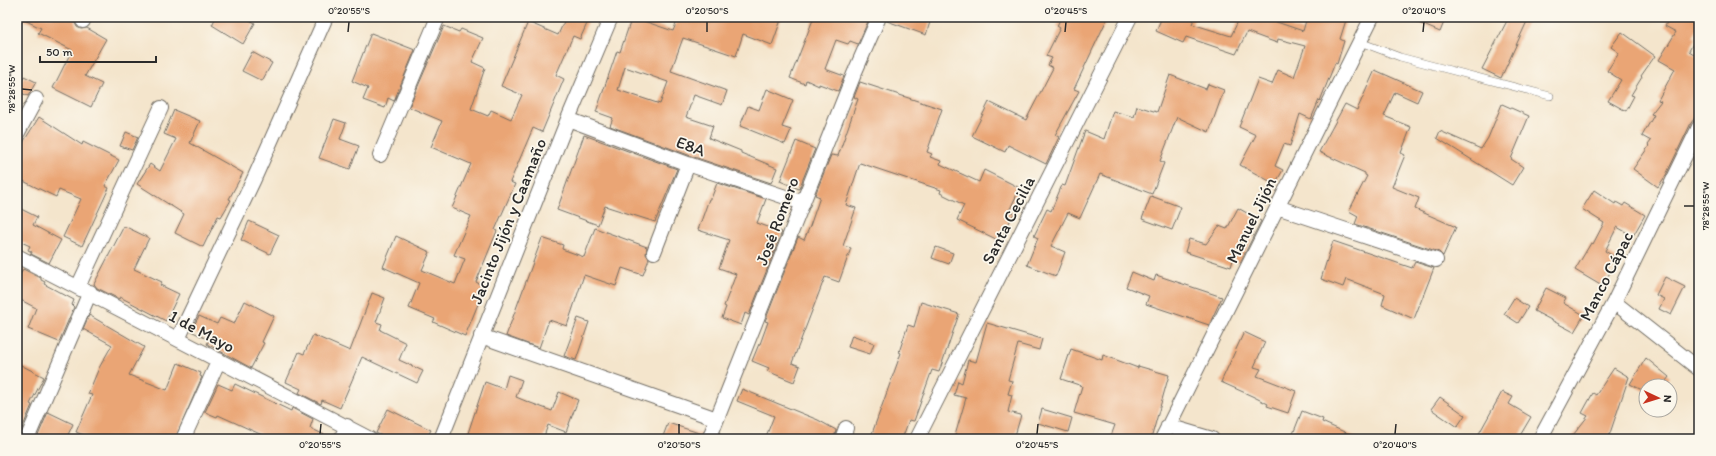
<svg xmlns="http://www.w3.org/2000/svg" width="1716" height="456" font-family="Itim,sans-serif">
	<rect width="100%" height="100%" fill="#fbf7ec"/>
	<filter id="ink" filterUnits="userSpaceOnUse"><feTurbulence type="fractalNoise" baseFrequency=".025" numOctaves="2"/><feDisplacementMap in="SourceGraphic" scale="8" xChannelSelector="R" yChannelSelector="G"/><feConvolveMatrix kernelMatrix="1 2 1 2 8 2 1 2 1" color-interpolation-filters="sRGB"/></filter>
	<filter id="wash" filterUnits="userSpaceOnUse"><feTurbulence type="fractalNoise" baseFrequency=".012" numOctaves="4" result="noise"/><feDisplacementMap in="SourceGraphic" scale="16" xChannelSelector="R" yChannelSelector="G"/><feGaussianBlur stdDeviation="0.9" result="paint"/><feColorMatrix in="noise" values="0 0 0 0 0 0 0 0 0 0 0 0 0 0 0 0 0 1.4 0 .05"/><feComposite in="paint" operator="in"/></filter>
	<g filter="url(#wash)">
		<rect width="100%" height="100%" fill="#f4e5cc"/>
		<g id="blocks">
			<path fill="#eaa574" fill-rule="evenodd" d="M18,17H75V23L77,27L81,29L87,28L106,39L85,76L102,84L91,107L53,88L72,50L38,33L41,28Z
				M216,17H244L255,23L243,44L212,25Z
				M566,17H590L580,39L573,36L556,75L564,79L552,108L542,132L533,128L510,182L515,184L495,230L497,231L476,282L485,287L465,336L433,322L435,319L409,308L419,283L383,267L396,236L430,252L422,270L455,284L465,259L454,255L471,216L452,208L471,164L431,147L442,121L409,107L444,26L459,32L461,29L483,38L472,62L485,68L471,109L488,116L491,110L511,119L522,95L501,86L528,22L558,35Z
				M632,17L673,31L678,19L684,21L685,17H782L772,45L743,34L736,56L683,38L671,71L727,91L722,105L694,95L686,117L713,126L709,138L741,151V153L777,168L771,183L691,156L610,126L613,118L596,112L617,51L620,52ZM625,67L668,82L660,104L618,90Z
				M814,17H870L858,44L850,41L848,44L836,40L825,69L844,76L838,91L819,84V86L806,80L805,84L790,78Z
				M887,17H917L930,22L926,35L887,21Z
				M1061,17H1108L1074,89L1079,91L1055,135L1059,137L1046,164L1008,145L1005,152L972,136L989,102L1026,120L1053,68L1048,65L1052,58L1046,56L1060,28L1057,26Z
				M1162,17H1195L1192,24L1231,36L1240,17L1253,22L1255,17H1262L1303,31L1307,17H1347L1340,39L1344,41L1337,64L1335,63L1320,101L1319,100L1311,119L1300,114L1290,146L1284,144L1275,166L1283,170L1275,184L1240,165L1256,135L1239,127L1258,79L1272,84L1278,70L1294,77L1305,46L1278,39L1277,43L1247,32L1236,54L1186,37L1183,43L1156,31Z
				M1405,17H1446L1440,32Z
				M1509,17H1529L1501,78L1482,69Z
				M1670,17H1699V26L1693,36L1696,38L1689,51L1699,57V112L1691,123L1666,175L1658,187L1633,169L1649,146L1648,145L1651,141L1642,136L1654,115L1651,114L1661,101L1658,100L1675,69L1659,60L1676,32L1665,26Z
				M1622,32L1655,56L1641,76L1642,77L1631,95L1634,96L1626,111L1608,101L1621,80L1607,71L1619,53L1611,47Z
				M371,33L415,50L394,101L388,98L385,108L363,100L368,88L352,81Z
				M252,52L272,63L262,81L242,71Z
				M1375,70L1422,91L1417,102L1395,92L1384,116L1411,127L1401,153L1405,155L1392,187L1419,198L1415,209L1456,227L1443,256L1439,252L1355,224L1358,216L1349,211L1367,176L1365,175V173L1319,152L1345,104L1357,110Z
				M1170,75L1206,89L1208,84L1224,90L1209,132L1177,117L1160,161L1164,163L1152,194L1100,174L1080,218L1068,213L1051,246L1065,252L1056,276L1027,265L1038,238L1034,236L1047,209L1051,211L1062,185L1065,186L1085,131L1104,139L1113,111L1134,117L1137,106L1157,112Z
				M24,76L36,82L28,96L17,91Z
				M860,82L942,109L927,152L932,154L930,157L941,161L940,164L979,182L984,170L1020,188L1009,211L1014,213L1000,241L957,220L964,205L940,193L941,190L860,163L846,205L856,208L843,246L851,248L839,282L825,277L792,363L800,366L794,382L767,371L769,368L752,361L759,344H760L768,322L765,321L798,237L804,240L810,226L820,197L815,195L831,155L838,156L858,99L854,97Z
				M767,89L793,100L782,127L791,130L785,144L740,126L748,106L759,110Z
				M1502,104L1529,116L1511,159L1523,167L1512,185L1437,138L1440,131L1481,149L1488,138Z
				M174,110L200,121L190,143L243,173L229,199L231,200L221,217L218,216L203,247L175,233L184,214L137,184L150,164L160,171L176,139L164,134Z
				M39,117L82,145L83,142L119,160L105,186L109,188L82,246L63,237L81,199L59,190L56,197L17,178V156L24,141Z
				M334,119L346,123L340,139L359,146L350,169L319,158Z
				M126,132L138,137L132,150L120,146Z
				M584,135L677,169L655,222L605,206L598,225L557,210Z
				M796,141L815,149L799,189L780,181Z
				M717,183L766,199L757,223L782,232L749,315L745,313L741,325L722,318L726,307L724,306L736,274L719,268L729,240L698,230L709,199H711Z
				M1594,190L1615,204L1616,202L1623,206L1625,203L1645,215L1633,236L1617,227L1605,251L1618,259L1602,286L1575,270L1591,243L1593,244L1604,223L1582,209Z
				M1151,196L1181,207L1172,230L1142,219Z
				M17,207L37,217L33,225L61,240L49,263L31,254L32,252L28,250L30,246L17,240Z
				M1238,208L1261,221L1240,263L1233,260L1231,267L1185,252L1189,239L1206,244L1219,226L1227,229Z
				M249,221L279,235L270,254L241,240Z
				M124,226L149,238L134,269L162,282L160,285L179,294L166,321L120,297L119,299L97,288L94,284Z
				M595,228L647,247L646,254L649,259L643,275L622,268L616,286L584,275L567,326L549,320L539,348L506,336L542,238L563,245L562,249L584,257Z
				M1333,241L1412,268L1415,262L1434,268L1414,319L1382,305L1385,294L1346,279L1343,287L1321,279Z
				M936,247L953,253L949,264L932,258Z
				M23,269L41,278V280L45,282L44,284L74,300L72,305L74,307L59,342L28,329L36,308L17,298V280Z
				M1132,272L1154,281L1156,275L1222,297L1209,325L1146,304L1149,296L1126,287Z
				M1665,277L1685,287L1671,315L1659,309L1664,299L1656,295Z
				M1546,288L1566,298L1563,303L1584,315L1574,332L1534,311Z
				M372,293L385,298L376,322L382,324L380,330L406,343L399,360L423,371L417,383L362,357L340,408L322,400L321,404L299,393L301,389L286,382L299,352L304,354L313,335L350,351Z
				M1514,298L1528,307L1518,323L1504,314Z
				M245,301L274,316L262,342L264,343L251,368L207,344L209,340L191,331L199,316L217,324L220,318L234,324Z
				M921,302L959,314L939,372L932,370L914,421L909,420L902,439H870L901,353L899,352L908,325L914,327Z
				M89,315L144,347L129,375L167,390L178,363L201,373L200,376L202,377L175,439H93L76,432L92,395L88,394L99,368L112,345L83,329Z
				M578,318L589,322L576,360L564,356Z
				M987,323L1042,339L1039,350L1018,344L1008,380L1012,381L1008,394L1012,395L1008,412L1021,415L1014,439H954L966,398L954,395L958,381L962,383L968,360L976,362Z
				M1244,332L1265,342L1254,367L1261,369L1257,376L1296,391L1288,413L1267,406L1268,404L1252,396L1221,382Z
				M852,335L874,343L870,354L848,347Z
				M1071,349L1102,360L1103,355L1138,368V366L1169,375L1151,439H1110L1115,425L1074,413L1082,386L1061,379Z
				M1646,358L1669,377L1662,386H1646V392L1630,384Z
				M17,363L44,377L30,404L32,405L21,431L18,430L17,431Z
				M1614,368L1629,377L1608,439H1570L1588,416L1582,413L1593,393L1596,395Z
				M508,375L522,380L516,397L528,402L552,411L559,392L578,400L566,432L548,425L543,439H466L485,382L504,389Z
				M218,384L232,390L235,384L291,411L292,408L313,419L310,428L333,439H271L218,415L217,417L205,412Z
				M742,389L818,420L836,430L834,439H765L774,416L737,401Z
				M1502,392L1513,397L1509,404L1531,417L1518,439H1476Z
				M1440,397L1465,415L1457,427L1431,409Z
				M388,409L431,430L426,439H388L376,433Z
				M1042,409L1072,418L1068,432L1038,423Z
				M1302,411L1323,419L1322,422L1360,439H1291Z
				M48,412L73,424L66,439L37,438Z
				M668,423L702,434L701,439H662Z"/>
		</g>
	</g>
	<g filter="url(#ink)">
		<use href="#blocks" fill-opacity="0" stroke="#716c63" stroke-width="1"/>
		<g fill="none" stroke-linecap="round" stroke-linejoin="round">
			<defs>
				<path id="service" d="M1360,42L1400,57L1550,96"/>
				<path id="minor" d="M83,21L84,17
					M568,119L688,164L803,203
					M17,134L36,99
					M380,155L438,17
					M1277,207L1436,260
					M654,252L688,164
					M17,256L370,439
					M78,287L161,108
					M1614,302L1699,369
					M481,336L717,419
					M178,339L254,179L326,17
					M1168,426L1212,439
					M27,439L90,292
					M183,439L219,360
					M341,439L347,426
					M441,439L568,119L611,17
					M709,439L854,74L879,17
					M842,439L846,428
					M917,439L1130,17
					M1162,439L1372,17
					M1540,439L1614,302L1699,127"/>
			</defs>
			<use href="#service" stroke="#716c63" stroke-width="8"/>
			<use href="#minor" stroke="#716c63" stroke-width="16"/>
			<use href="#service" stroke="#fff" stroke-width="7"/>
			<use href="#minor" stroke="#fff" stroke-width="14"/>
		</g>
	</g>
	<path fill="none" stroke="#2b2b2b" stroke-width="1.5" d="M348,32L349,22M707,32V22M1065,32L1066,22M1423,32L1424,22M22,89L32,90M1684,206H1694M320,434L321,424M679,434V424M1037,434L1038,424M1395,434L1396,424"/>
	<g text-anchor="middle" stroke-width="3.5" stroke-linejoin="round" paint-order="stroke">
		<g font-size="17" fill="#2b2b2b" stroke="#fbf7ec">
			<text transform="translate(691 146) rotate(20)" y="6">E8A</text>
			<text transform="translate(1008 220) rotate(-63)" y="6">Santa Cecilia</text>
			<text transform="translate(1251 220) rotate(-64)" y="6">Manuel Jijón</text>
			<text transform="translate(508 221) rotate(-68)" y="6">Jacinto Jijón y Caamaño</text>
			<text transform="translate(777 221) rotate(-69)" y="6">José Romero</text>
			<text transform="translate(1606 276) rotate(-63)" y="6">Manco Cápac</text>
			<text transform="translate(202 331) rotate(28)" y="6">1 de Mayo</text>
		</g>
	</g>
	<rect width="1716" height="456" fill="none" stroke="#fbf7ec" stroke-width="44"/>
	<g transform="translate(1658 398) rotate(94)"><circle r="19" fill="#fbf7ec" stroke="#a8a59f"/>
	<path d="M0-3L7 15L0 10L-7 15Z" fill="#c8321e"/>
	<text y="-6" font-size="11" font-weight="bold" text-anchor="middle" fill="#2b2b2b">N</text>
	</g>
	<path d="M40 56v6h116v-6" fill="none" stroke="#2b2b2b" stroke-width="2"/>
	<text x="46" y="56" font-size="12" fill="#2b2b2b" stroke="#fbf7ec" stroke-width="3" paint-order="stroke">50 m</text>
	<rect x="22" y="22" width="1672" height="412" fill="none" stroke="#2b2b2b" stroke-width="1.5"/>
	<g font-size="10" text-anchor="middle" fill="#2b2b2b">
		<text x="349" y="14">0°20'55"S</text>
		<text x="707" y="14">0°20'50"S</text>
		<text x="1066" y="14">0°20'45"S</text>
		<text x="1424" y="14">0°20'40"S</text>
		<text transform="translate(11 89) rotate(-90)" y="4">78°28'55"W</text>
		<text transform="translate(1705 206) rotate(-90)" y="4">78°28'55"W</text>
		<text x="320" y="448">0°20'55"S</text>
		<text x="679" y="448">0°20'50"S</text>
		<text x="1037" y="448">0°20'45"S</text>
		<text x="1395" y="448">0°20'40"S</text>
	</g>
</svg>
